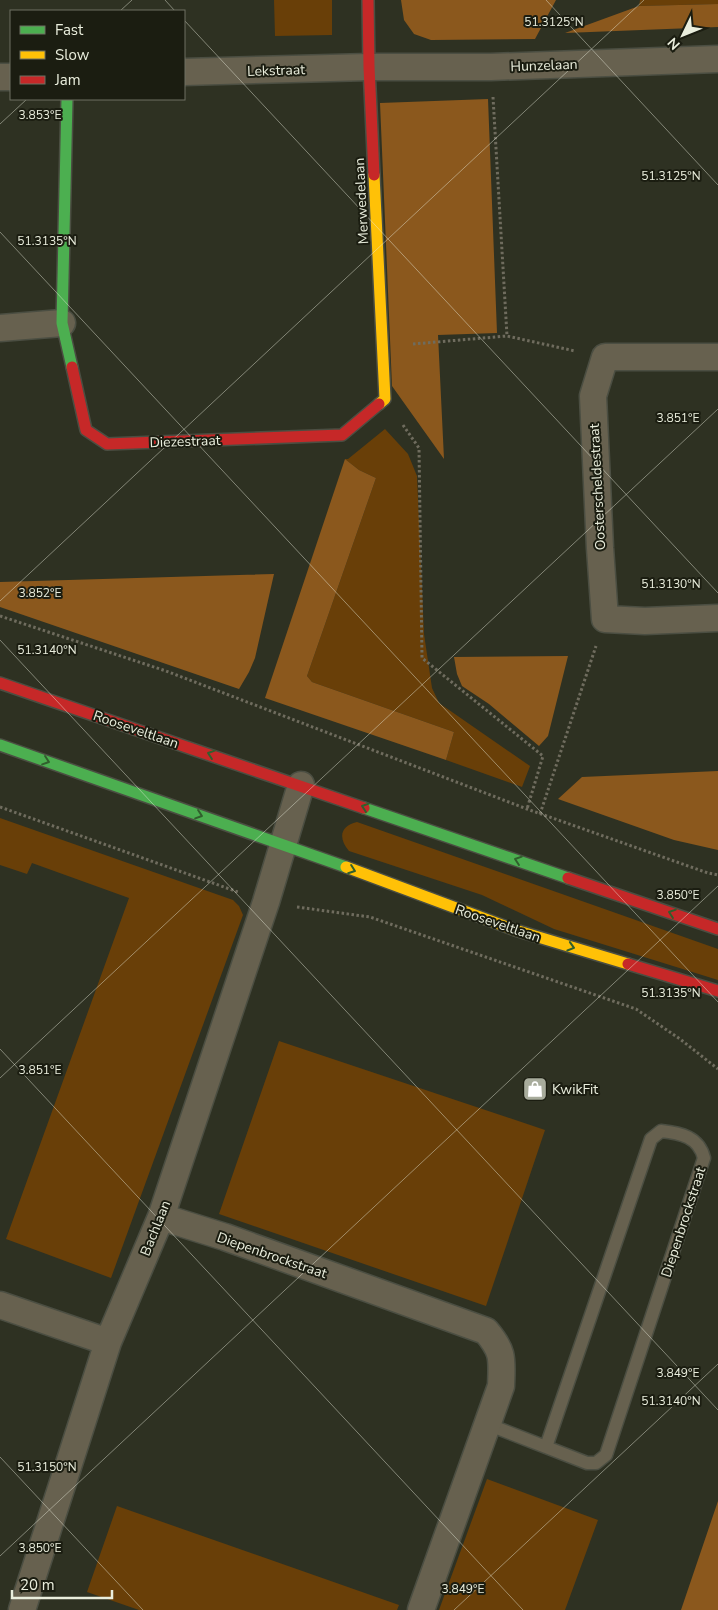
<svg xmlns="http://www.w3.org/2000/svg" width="718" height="1610" font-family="'Nunito Sans',sans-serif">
	<rect width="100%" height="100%" fill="#2e3122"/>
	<path fill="#693f08" d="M274,0H332V35L275,36Z
		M640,0H718V4L639,6Z
		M385,429L408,454L417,476L424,634L432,688L439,703L530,766L522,787L446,760L454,732L312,682L307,676L376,478L359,470L345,459H348Z
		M0,818L233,900L239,906L243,915L111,1278L6,1239L129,898L32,863L27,874L0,865Z
		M357,822L718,949V980L554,929L482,895L349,851C338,838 340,826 357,822Z
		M279,1041L545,1130L486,1306L219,1214Z
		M487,1479L598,1520L565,1610H439Z
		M117,1506L399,1605L397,1610H139L87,1592Z"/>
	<path fill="#8b581d" d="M401,0H556L535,39L431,40L414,34L404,20Z
		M718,4V27L565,33L639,6Z
		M488,99L497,333L438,335L444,459L392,386L380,103Z
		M345,459L359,470L376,478L307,676L312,682L454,732L446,760L265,698Z
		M274,574L255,658L249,672L239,689L0,607V582Z
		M568,656L548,736L539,746L489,704L462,686L457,674L454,657Z
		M718,771V850L674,840L558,799L582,777Z
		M718,1501V1610H681Z"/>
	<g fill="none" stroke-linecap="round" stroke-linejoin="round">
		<defs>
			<path id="lane" d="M487,1424L587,1463H596L606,1455L704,1158C699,1137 681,1133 661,1131L651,1139L546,1447"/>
			<path id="street" d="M184,72L369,67H491L718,59
				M0,77H11
				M0,328L62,323
				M718,357H605L593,396L600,548L605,619L645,621L718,618
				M161,1217L225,1237L486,1331C504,1352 502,1359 501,1386L421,1610
				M0,1305L108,1342
				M22,1610L108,1342L161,1217L266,902L301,785"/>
			<path id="fast" d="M67,99L62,323L72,367
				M0,745L346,867
				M364,808L568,878"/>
			<path id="slow" d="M374,175L385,399L379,404
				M346,867L515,930L628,964"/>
			<path id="jam" d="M368,0L369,67L374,175
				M72,367L86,430L107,444L342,435L379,404
				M0,683L364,808
				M568,878L718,929
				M628,964L718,991"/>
		</defs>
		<use href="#lane" stroke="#4b4e42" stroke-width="15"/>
		<use href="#street" stroke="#4b4e42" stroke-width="29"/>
		<use href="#fast" stroke="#4b4e42" stroke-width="14"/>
		<use href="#slow" stroke="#4b4e42" stroke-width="14"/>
		<use href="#jam" stroke="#4b4e42" stroke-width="14"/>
		<path stroke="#6f6c5e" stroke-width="3" stroke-dasharray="2.5 2.5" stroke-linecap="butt" d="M493,97L507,336
			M413,344L507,336L575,351
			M403,425L419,448L422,658L543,756L527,809
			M0,616L166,671L527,809L708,873L718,875
			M0,807L238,892
			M540,814L596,646
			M297,907L370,917L636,1009L680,1039L718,1069"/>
		<use href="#lane" stroke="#67614f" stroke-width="12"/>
		<use href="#street" stroke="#67614f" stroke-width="26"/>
		<use href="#fast" stroke="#4caf50" stroke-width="11"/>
		<use href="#slow" stroke="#ffc107" stroke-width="11"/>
		<use href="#jam" stroke="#c62828" stroke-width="11"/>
	</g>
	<defs><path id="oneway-chevron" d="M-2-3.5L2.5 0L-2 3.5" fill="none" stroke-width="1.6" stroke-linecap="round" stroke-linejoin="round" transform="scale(1.25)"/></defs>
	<g stroke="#315f2d">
		<use href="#oneway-chevron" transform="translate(211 754) rotate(-161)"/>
		<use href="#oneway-chevron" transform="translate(46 761) rotate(19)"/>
		<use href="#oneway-chevron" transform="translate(365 807) rotate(-161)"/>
		<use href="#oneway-chevron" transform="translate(199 815) rotate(19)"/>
		<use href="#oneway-chevron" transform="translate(518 860) rotate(-161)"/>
		<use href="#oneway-chevron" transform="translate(352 870) rotate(20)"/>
		<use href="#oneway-chevron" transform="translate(672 913) rotate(-161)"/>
		<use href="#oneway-chevron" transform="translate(571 947) rotate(17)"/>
	</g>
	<path fill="none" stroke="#eaeedd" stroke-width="1" stroke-opacity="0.45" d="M165,0L175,11M546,0L718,185M120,11L132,0M184,20L718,593M0,124L27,99M0,232L718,1002M0,601L644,0M0,640L718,1410M0,1049L523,1610M0,1078L718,409M0,1457L143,1610M0,1556L718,886M454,1610L718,1364"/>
	<defs>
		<symbol id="shop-square" viewBox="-11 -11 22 22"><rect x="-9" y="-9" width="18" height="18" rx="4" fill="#a8ac9c" stroke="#1b1d11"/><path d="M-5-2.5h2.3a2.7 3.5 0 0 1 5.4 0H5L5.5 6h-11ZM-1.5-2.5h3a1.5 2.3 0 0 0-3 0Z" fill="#fff"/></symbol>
	</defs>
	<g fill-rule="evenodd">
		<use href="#shop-square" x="521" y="1075" width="28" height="28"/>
	</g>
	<g text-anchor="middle" stroke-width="4" stroke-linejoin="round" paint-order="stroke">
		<g font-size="14" fill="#eaeedd" stroke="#1b1d11">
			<text transform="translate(544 65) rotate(-2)" y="5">Hunzelaan</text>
			<text transform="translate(276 70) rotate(-2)" y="5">Lekstraat</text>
			<text transform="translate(361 201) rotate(-93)" y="5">Merwedelaan</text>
			<text transform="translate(185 441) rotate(-2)" y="5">Diezestraat</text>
			<text transform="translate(597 487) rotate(-93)" y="5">Oosterscheldestraat</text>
			<text transform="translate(136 729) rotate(19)" y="5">Rooseveltlaan</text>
			<text transform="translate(498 923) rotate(19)" y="5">Rooseveltlaan</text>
			<text transform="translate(683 1222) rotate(-72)" y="5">Diepenbrockstraat</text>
			<text transform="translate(155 1228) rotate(-68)" y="5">Bachlaan</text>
			<text transform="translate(272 1255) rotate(19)" y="5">Diepenbrockstraat</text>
		</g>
		<g font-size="14" fill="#eaeedd" stroke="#1b1d11" text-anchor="start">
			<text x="552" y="1094">KwikFit</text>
		</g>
	</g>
	<g font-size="12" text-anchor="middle" fill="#eaeedd" stroke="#1b1d11" stroke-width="4" stroke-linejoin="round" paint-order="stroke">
		<text x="554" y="26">51.3125°N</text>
		<text x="40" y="119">3.853°E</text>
		<text x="671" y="180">51.3125°N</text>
		<text x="47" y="245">51.3135°N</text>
		<text x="678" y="422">3.851°E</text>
		<text x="671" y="588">51.3130°N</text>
		<text x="40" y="597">3.852°E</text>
		<text x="47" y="654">51.3140°N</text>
		<text x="678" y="899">3.850°E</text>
		<text x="671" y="997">51.3135°N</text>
		<text x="40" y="1074">3.851°E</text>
		<text x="678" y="1377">3.849°E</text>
		<text x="671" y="1405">51.3140°N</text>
		<text x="47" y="1471">51.3150°N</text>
		<text x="40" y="1552">3.850°E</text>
		<text x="463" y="1593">3.849°E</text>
	</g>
	<rect x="10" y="10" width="175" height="90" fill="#1b1d11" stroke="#6e7163"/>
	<rect x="20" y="26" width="25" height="8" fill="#4caf50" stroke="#6e7163"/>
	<text x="55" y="35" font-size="15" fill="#eaeedd">Fast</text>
	<rect x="20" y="51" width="25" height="8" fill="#ffc107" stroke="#6e7163"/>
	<text x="55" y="60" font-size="15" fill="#eaeedd">Slow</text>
	<rect x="20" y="76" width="25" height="8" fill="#c62828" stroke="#6e7163"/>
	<text x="55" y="85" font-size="15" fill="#eaeedd">Jam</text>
	<g transform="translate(683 35) rotate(227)" stroke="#1b1d11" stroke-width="4" paint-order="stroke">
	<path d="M0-4L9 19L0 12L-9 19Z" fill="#eaeedd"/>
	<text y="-8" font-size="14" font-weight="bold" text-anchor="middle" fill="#eaeedd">N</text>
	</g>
	<path d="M12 1590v8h100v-8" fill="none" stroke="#eaeedd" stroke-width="2.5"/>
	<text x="20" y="1590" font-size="15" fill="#eaeedd" stroke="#1b1d11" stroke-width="4" paint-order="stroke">20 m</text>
</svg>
